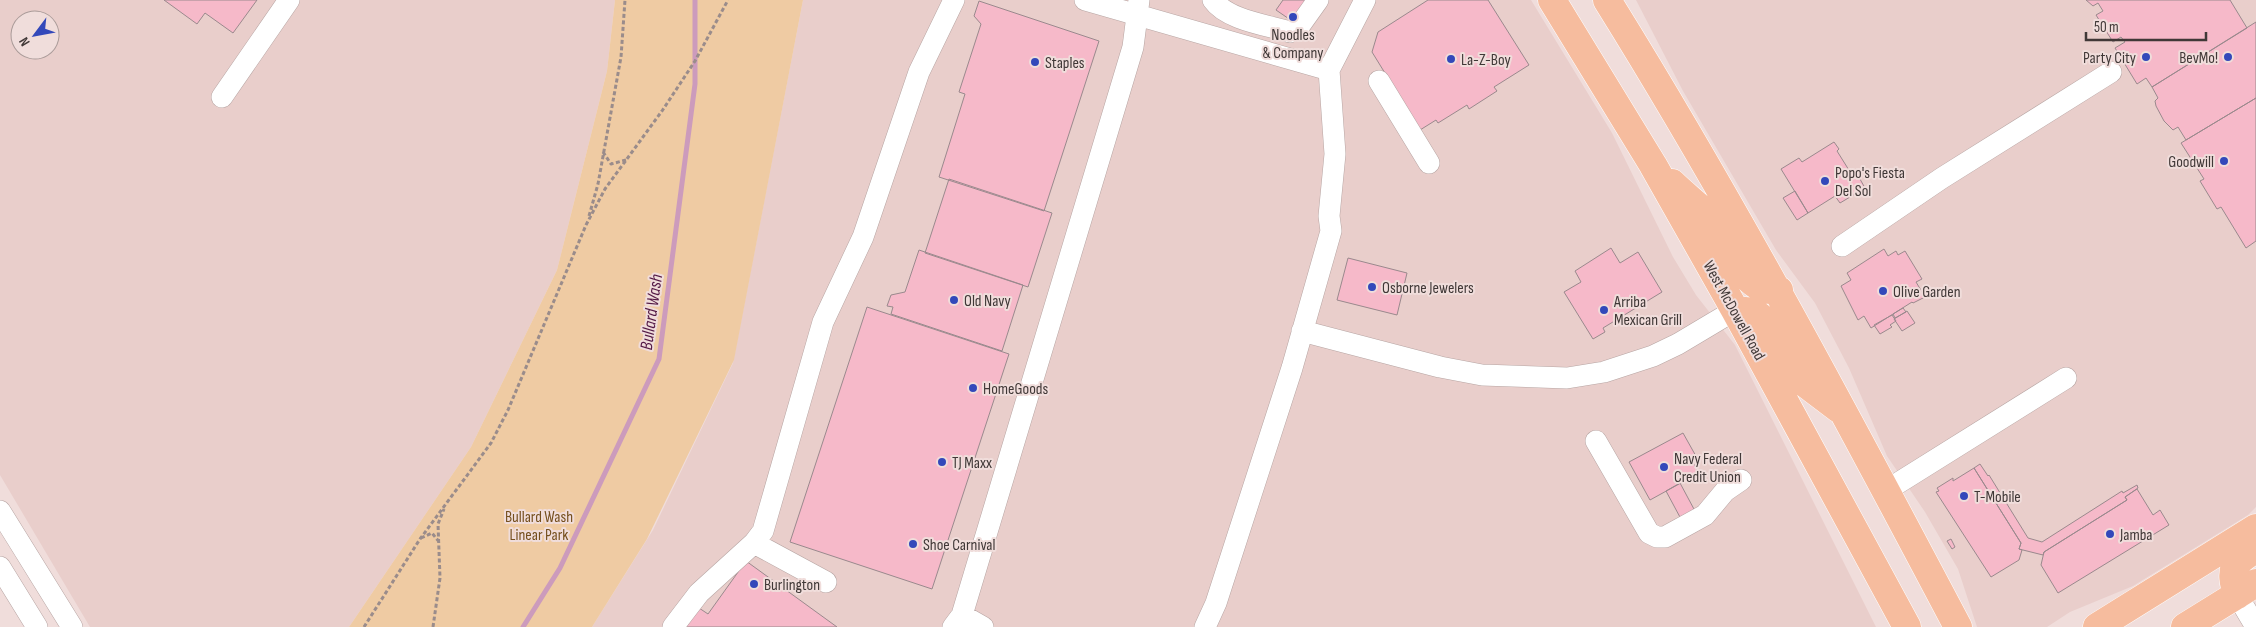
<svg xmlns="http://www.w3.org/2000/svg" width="2256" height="627" font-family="'Sofia Sans Condensed',sans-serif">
	<rect width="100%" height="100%" fill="#f0dddb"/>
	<path fill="#e9cecb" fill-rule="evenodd" d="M0,0H615L607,71L557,270L471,447L349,627H90L0,475ZM20,20H50V50H20Z
		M803,0H1531L1612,133L1673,257L1696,295L1735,345L1876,627H592L653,530L733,363Z
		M1636,0H2256V507L2248,515L2133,586L2070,612L2047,627H1977L1958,569L1925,512L1887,456L1849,368L1815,303L1776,250L1683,91Z"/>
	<path fill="#efcba3" d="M615,0H803L734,360L647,539L592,627H349L471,447L557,270L607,71Z"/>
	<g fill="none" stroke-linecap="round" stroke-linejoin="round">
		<path stroke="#cc9bbc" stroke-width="5" d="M523,627L560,568L659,359L695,84V0"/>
	</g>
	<path fill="#f6b9c9" stroke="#9a898d" d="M164,0H257L233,33L205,13L197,24Z
		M1283,0H1310L1295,23L1276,10Z
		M1428,0H1488L1529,65L1494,87L1497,91L1469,109L1467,105L1438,123L1436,120L1420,130L1372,52L1378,32Z
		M2086,0H2230L2247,28L2152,87L2146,78L2137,84L2115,48L2125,42L2121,37L2113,42L2096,15L2103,11L2098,3L2093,6Z
		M979,1L1099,41L1044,211L939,177L965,94L959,92L981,24L974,16Z
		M2256,22V98L2186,140L2178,127L2173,130L2164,121L2156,106L2155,101L2158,98L2152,87Z
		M2256,98V241L2246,248L2221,207L2217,209L2200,181L2204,179L2181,143Z
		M1834,142L1839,149L1837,151L1852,175L1856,172L1865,188L1840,203L1835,196L1808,213L1781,169L1799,158L1802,162Z
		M949,179L1052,213L1028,287L925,253Z
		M1795,191L1808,213L1797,220L1783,198Z
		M1611,248L1620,263L1638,252L1662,292L1603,328L1605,332L1593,339L1564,292L1581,282L1575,271Z
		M1884,249L1888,256L1896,251L1898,255L1905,251L1922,279L1916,282L1925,297L1913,303L1912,302L1871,328L1864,316L1858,320L1841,286L1851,280L1847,273Z
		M919,250L1023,285L1002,351L891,314L893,307L887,306L891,295L905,292Z
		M1348,258L1407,273L1397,315L1337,300Z
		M867,307L1009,354L932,589L790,542Z
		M1903,308L1906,312L1895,318L1893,314Z
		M1907,311L1915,323L1902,331L1894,319Z
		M1892,315L1896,321L1890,325L1892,327L1880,334L1874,325Z
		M1683,433L1697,458L1692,461L1699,473L1650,500L1629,462Z
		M1980,464L1988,476L1989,475L2028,538L2042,542L2122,491L2123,493L2137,485L2138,488L2125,497L2127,500L2044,552L2043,555L2019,549L2021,543L1974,468Z
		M1974,468L2021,543L2019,549L2022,550L2019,560L1991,577L1936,492L1939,491L1937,488L1953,478V481Z
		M1680,483L1695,511L1681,519L1666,491Z
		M2137,489L2153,515L2160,510L2169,525L2058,593L2041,565L2044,552L2127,500L2125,497Z
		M1951,539L1955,547L1952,549L1947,541Z
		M746,561L837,627H685L699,608L708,614Z"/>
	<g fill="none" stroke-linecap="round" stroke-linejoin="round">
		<defs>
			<path id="minor" d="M1085,0L1329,70
				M1213,0C1227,20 1267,25 1290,32L1298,28L1318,0
				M1379,81L1429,163
				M222,97L289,0
				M1842,246L1942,178L2111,72
				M1302,331L1440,367L1482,375L1567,378L1604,372L1653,356L1678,344L1735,310
				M1596,441L1649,533L1657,537H1665L1705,515L1725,491L1741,480
				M1887,490L2066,378
				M0,511L72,627
				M754,543L826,582
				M0,567L37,627
				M2237,595L2256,627
				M962,615L983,627
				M673,627L699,593L754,543L763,531L823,322L863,237L919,72L954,0
				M953,627L962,615L1133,47L1139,0
				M1205,627L1216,603L1292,368L1331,231L1329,216L1335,154L1329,70L1365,0"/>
			<path id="major" d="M1552,0L1653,165L1735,310L1907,627
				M1607,0C1734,204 1846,415 1958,627
				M1672,183C1684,195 1698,205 1709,217C1729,240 1741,295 1779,290
				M1735,310L1754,312L1763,319L1802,381L1839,409
				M2237,595C2229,568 2233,563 2256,549
				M2097,627L2256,528
				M2185,627L2256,583"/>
		</defs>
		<use href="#minor" stroke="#b7a5a3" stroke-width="22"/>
		<use href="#major" stroke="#fff" stroke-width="29"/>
		<path stroke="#9a8c8b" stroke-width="3" stroke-dasharray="4 2.5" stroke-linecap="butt" d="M603,152L611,164L626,160
			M589,216L598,184L621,57L625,0
			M421,538L432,533L440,543
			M364,627L420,539L491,443L508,410L586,225L605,189L662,111L695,61L728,0
			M433,627L440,578L438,524L444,509"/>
		<use href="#minor" stroke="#fff" stroke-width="21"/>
		<use href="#major" stroke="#f6bc9e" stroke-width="28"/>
	</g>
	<g fill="#3348ba" stroke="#f0dddb" stroke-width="2">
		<circle cx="1293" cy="17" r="5"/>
		<circle cx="2146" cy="57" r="5"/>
		<circle cx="2228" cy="57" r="5"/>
		<circle cx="1451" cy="59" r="5"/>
		<circle cx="1035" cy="62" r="5"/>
		<circle cx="2224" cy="161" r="5"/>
		<circle cx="1825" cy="181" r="5"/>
		<circle cx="1372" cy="287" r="5"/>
		<circle cx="1883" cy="291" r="5"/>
		<circle cx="954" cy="300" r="5"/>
		<circle cx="1604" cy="310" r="5"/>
		<circle cx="973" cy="388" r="5"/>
		<circle cx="942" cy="462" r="5"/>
		<circle cx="1664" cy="467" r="5"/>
		<circle cx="1964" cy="496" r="5"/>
		<circle cx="2110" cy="534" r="5"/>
		<circle cx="913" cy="544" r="5"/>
		<circle cx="754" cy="584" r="5"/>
	</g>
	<g text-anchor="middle" stroke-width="4" stroke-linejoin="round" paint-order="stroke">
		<g font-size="16" fill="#403837" stroke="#f0dddb" text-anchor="start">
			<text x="1293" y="40" text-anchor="middle">Noodles<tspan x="1293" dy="18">&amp; Company</tspan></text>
			<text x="2136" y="63" text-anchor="end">Party City</text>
			<text x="2218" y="63" text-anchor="end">BevMo!</text>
			<text x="1461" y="65">La-Z-Boy</text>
			<text x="1045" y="68">Staples</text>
			<text x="2214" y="167" text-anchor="end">Goodwill</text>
			<text x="1835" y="178">Popo's Fiesta<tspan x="1835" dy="18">Del Sol</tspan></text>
			<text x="1382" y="293">Osborne Jewelers</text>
			<text x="1893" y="297">Olive Garden</text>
			<text x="964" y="306">Old Navy</text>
			<text x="1614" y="307">Arriba<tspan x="1614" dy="18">Mexican Grill</tspan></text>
			<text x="983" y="394">HomeGoods</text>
			<text x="1674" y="464">Navy Federal<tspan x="1674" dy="18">Credit Union</tspan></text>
			<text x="952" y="468">TJ Maxx</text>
			<text x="1974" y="502">T-Mobile</text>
			<text x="2120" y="540">Jamba</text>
			<text x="923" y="550">Shoe Carnival</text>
			<text x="764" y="590">Burlington</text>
		</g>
		<g font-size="16" fill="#403837" stroke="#f0dddb">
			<text transform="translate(1735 310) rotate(61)" y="6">West McDowell Road</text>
		</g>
		<g font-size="16" fill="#754f1d" stroke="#f0dddb">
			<text x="539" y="522">Bullard Wash<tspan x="539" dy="18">Linear Park</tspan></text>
		</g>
		<g font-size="18" font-style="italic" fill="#541a46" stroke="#f0dddb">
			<text transform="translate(651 312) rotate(-82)" y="6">Bullard Wash</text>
		</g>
	</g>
	<g transform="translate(35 35) rotate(238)"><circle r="24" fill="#f0dddb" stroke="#aa9b99"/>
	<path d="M0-4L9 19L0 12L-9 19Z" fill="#3348ba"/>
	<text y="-8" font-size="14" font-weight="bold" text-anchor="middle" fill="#403837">N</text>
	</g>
	<path d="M2086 32v8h120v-8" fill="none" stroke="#403837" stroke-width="2.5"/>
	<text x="2094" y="32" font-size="15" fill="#403837" stroke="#f0dddb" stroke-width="4" paint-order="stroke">50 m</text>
</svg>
